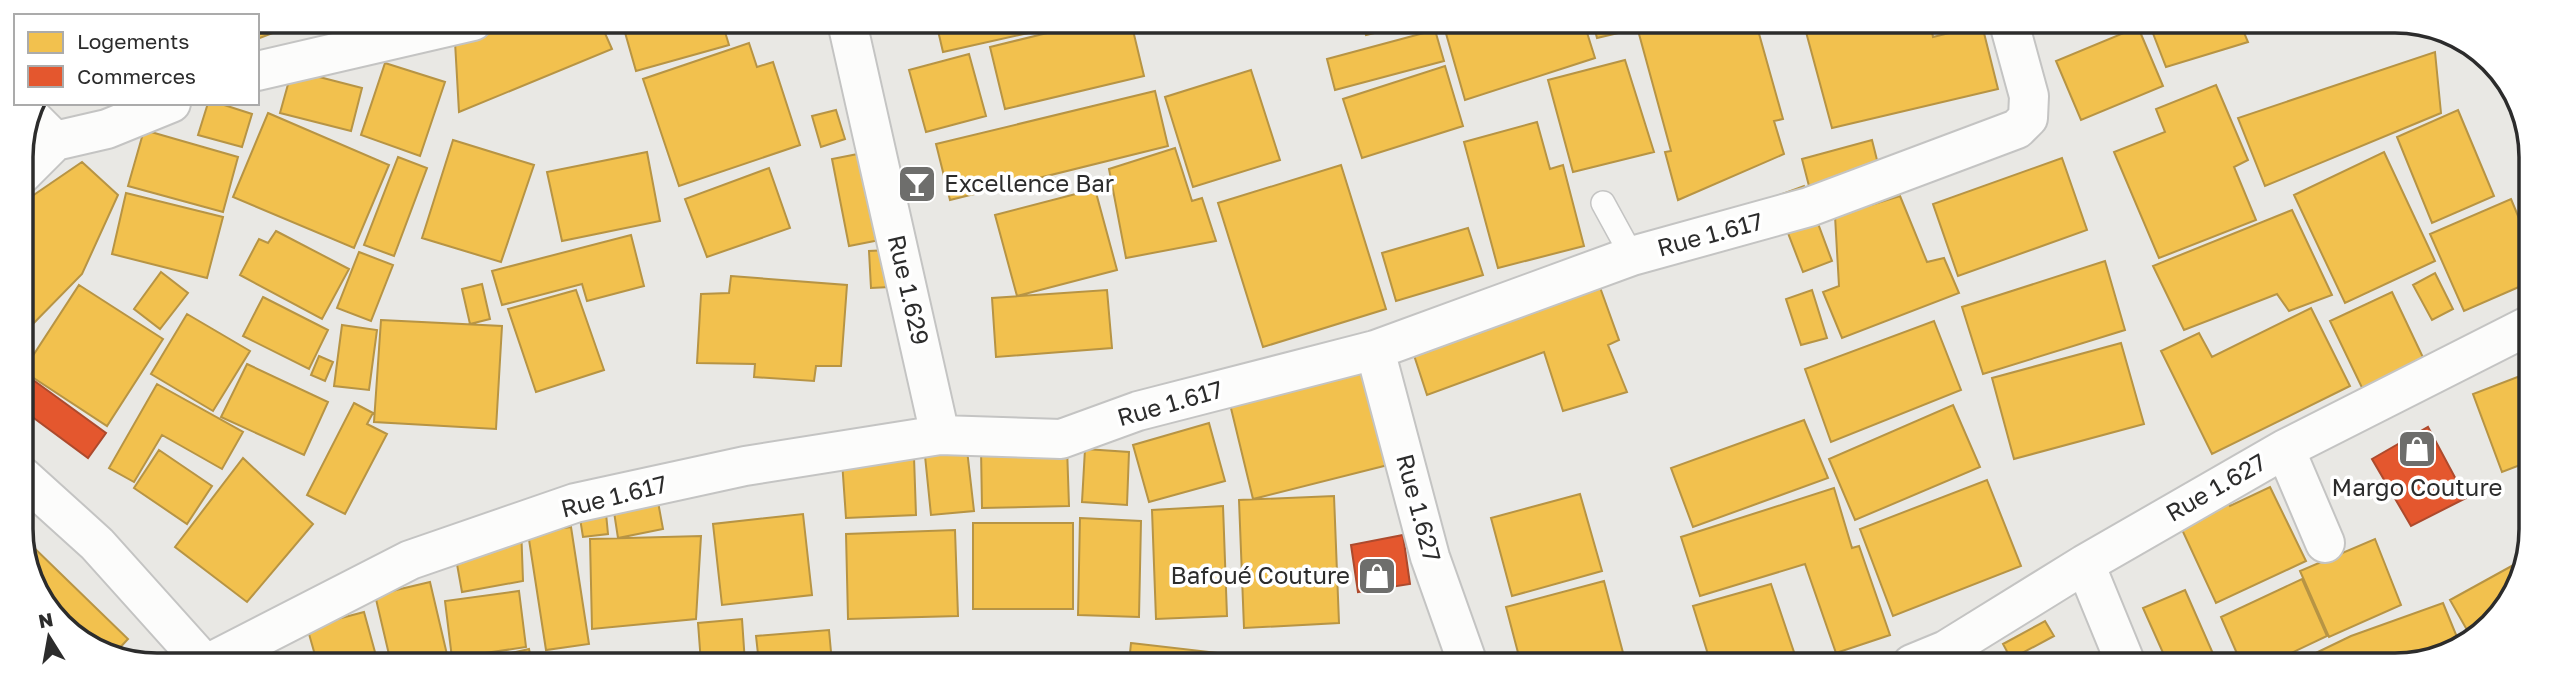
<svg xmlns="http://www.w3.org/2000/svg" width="2552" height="686" font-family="'Golos Text',sans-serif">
	<rect width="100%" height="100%" fill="#e9e8e4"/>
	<path fill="#f2c14e" stroke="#b79444" stroke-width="2" d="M257,21H293L294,25L257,39Z
		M509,21L600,22L612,49L459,112L455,42Z
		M622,22H694V24L722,22L729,45L636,71Z
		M936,22H1040L1042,30L943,52Z
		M1092,22H1131L1144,76L1005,109L990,47Z
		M1369,22L1416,23L1366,35L1363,24Z
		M1443,23H1584L1595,58L1465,100Z
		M1593,23H1629L1631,30L1597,38Z
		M1636,23H1756L1783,119L1774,121L1784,154L1678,200L1665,152L1671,151Z
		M1841,23H1930L1933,37L1982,25L1998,89L1832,128L1806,32Z
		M2149,23H2240L2248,42L2166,67Z
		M2138,27L2163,86L2081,120L2056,61Z
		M1435,30L1444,61L1335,90L1327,59Z
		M749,43L757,67L773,62L800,145L679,186L643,79Z
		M2435,52L2441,113L2265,186L2238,118Z
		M969,54L986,116L926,132L909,70Z
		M1625,60L1654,152L1573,172L1548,80Z
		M385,63L445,82L420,156L361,135Z
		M1445,66L1463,126L1362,158L1343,99Z
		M292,70L362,88L351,131L280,113Z
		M1251,70L1280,160L1193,187L1165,97Z
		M2216,85L2248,160L2234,167L2256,220L2159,258L2114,152L2165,132L2156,109Z
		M1155,91L1168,146L950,200L936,144Z
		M208,103H218L252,114L242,147L198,135Z
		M836,110L845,139L821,147L812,116Z
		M2458,110L2494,196L2432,223L2397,137Z
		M268,113L389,165L354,248L233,197Z
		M1537,122L1550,169L1563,165L1584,246L1498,268L1464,142Z
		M144,130L238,157L223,212L128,186Z
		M453,140L534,165L501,262L422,238Z
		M1872,140L1879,168L1809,186L1802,159Z
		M1175,148L1192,201L1202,198L1216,241L1126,258L1109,169Z
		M647,152L660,221L562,241L547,172Z
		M868,152L885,239L849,246L832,159Z
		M2384,152L2435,261L2345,303L2294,195Z
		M398,157L427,168L394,256L364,245Z
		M2062,158L2087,230L1958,276L1933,204Z
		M82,162L118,195L82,274L26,331L22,327V203Z
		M1341,165L1386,309L1263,347L1218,203Z
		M769,168L790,228L707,257L685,199Z
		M1804,186L1832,261L1803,272L1774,197Z
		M1095,189L1117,270L1017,296L995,215Z
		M126,193L223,217L207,278L112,254Z
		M1900,196L1927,262L1944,258L1959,293L1842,338L1823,292L1839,286L1835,216Z
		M2511,199L2528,240V283L2464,311L2430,234Z
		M2292,210L2332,295L2289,311L2277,294L2184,330L2153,266Z
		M1468,228L1483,275L1396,301L1382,253Z
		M276,231L349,269L322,319L240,275L259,239L268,243Z
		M631,235L644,286L587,301L582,284L502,305L492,271Z
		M888,250L890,287L871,288L869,251Z
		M359,252L393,265L371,321L337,308Z
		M2105,261L2125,330L1983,374L1962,307Z
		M161,272L188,293L160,329L134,309Z
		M2435,273L2453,309L2432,320L2413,285Z
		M731,276L847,285L841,366H816L814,381L754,377L755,364L697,363L701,294L729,293Z
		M1597,279L1619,340L1608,345L1627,392L1563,411L1544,352L1427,395L1411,346Z
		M482,284L490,319L470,324L462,289Z
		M79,285L163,339L107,426L23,371Z
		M576,290L604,370L536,392L508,309Z
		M1107,290L1112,348L996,357L992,298Z
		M1812,290L1827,338L1801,345L1786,299Z
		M2392,292L2428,368L2366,396L2330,321Z
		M263,297L328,330L309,369L243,336Z
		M2311,308L2350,386L2212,454L2161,351L2199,333L2212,357Z
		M187,314L250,351L213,411L151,374Z
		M381,320L502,326L496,429L374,422Z
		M1934,321L1961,390L1831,442L1805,369Z
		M342,325L377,330L369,390L334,386Z
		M2121,343L2144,424L2014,459L1992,378Z
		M319,356L333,362L325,381L311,375Z
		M247,364L328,402L304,455L221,417Z
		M1364,367L1388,465L1253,499L1229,400Z
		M2528,373V462L2502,472L2473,394Z
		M157,384L243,432L222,469L162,435L134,482L109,468Z
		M354,403L373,413L367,424L387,434L345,514L307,495Z
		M1953,405L1980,467L1855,520L1829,459Z
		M1804,420L1828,478L1693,527L1671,468Z
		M1209,423L1225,481L1149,502L1133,445Z
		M966,441L974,511L931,515L924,446Z
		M1067,447L1069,506L982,508L981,449Z
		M1085,449L1129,452L1127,505L1082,502Z
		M159,450L212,486L187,524L134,488Z
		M914,457L916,515L846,518L842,461Z
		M243,458L313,524L247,602L175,547Z
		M1987,480L2021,566L1893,616L1860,529Z
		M2270,487L2306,561L2216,603L2178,521L2226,497L2230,506Z
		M1834,488L1852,548L1859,546L1890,635L1836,653L1805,564L1700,596L1681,537Z
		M656,491L663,529L618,538L612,499Z
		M1580,494L1602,571L1512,596L1491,518Z
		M1334,496L1339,623L1244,628L1239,500Z
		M605,503L608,534L583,537L578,506Z
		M1223,506L1227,616L1156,619L1152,510Z
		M803,514L812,595L722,605L713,524Z
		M1080,518L1141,521L1139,617L1078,615Z
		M973,523H1073V609H973Z
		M521,526L523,581L462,592L455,553Z
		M571,527L589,644L546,650L528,533Z
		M955,530L958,616L848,619L846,534Z
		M701,536L696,619L592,629L590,539Z
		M2375,539L2401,605L2329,637L2300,571Z
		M26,540L128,639L114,654L61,625L24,556V543Z
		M2528,557L2484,631L2471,637L2450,600Z
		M2302,579L2327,636L2266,665H2242L2221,617Z
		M1604,581L1626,664H1521L1506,607Z
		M430,582L449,663H391L375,595Z
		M1771,584L1798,664H1711L1693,606Z
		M2185,590L2218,665L2168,664L2143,608Z
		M519,591L526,647L452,658L445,601Z
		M2443,603L2459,642L2403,665H2291L2351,636Z
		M364,612L378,663L317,662L307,627Z
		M742,619L745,663H701L698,623Z
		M2045,621L2054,636L2011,659L2003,644Z
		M829,630L832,663H759L756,636Z
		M1131,643L1262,658L1261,664L1129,663Z
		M529,649L532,663H467Z
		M682,655L683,663H610V659Z"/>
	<path fill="#e4572e" stroke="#ad4a2d" stroke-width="2" d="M29,377L106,433L88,458L23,410V386Z
		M2428,427L2466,498L2411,526L2372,459Z
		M1403,535L1410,584L1358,592L1351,545Z
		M591,656L592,663H553Z"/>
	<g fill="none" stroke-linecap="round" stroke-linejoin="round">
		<defs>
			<path id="service" d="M1603,203L1632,256"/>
			<path id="minor" d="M847,22L940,435
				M257,71L473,21
				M29,115L55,141
				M21,175L55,141L107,129L171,103
				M1375,350L1430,557L1468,664
				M2285,449L2325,543
				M23,477L97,544L203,662
				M2085,564L2126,664
				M211,662L410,560L575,503L745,466L940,435L1061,439L1138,411L1375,350L1632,256L1809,207L2017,129L2028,118L2029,96L2009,23
				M1912,664L1946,650L2085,564L2285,449L2528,326"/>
		</defs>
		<use href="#service" stroke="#c4c4c3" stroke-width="26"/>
		<use href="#minor" stroke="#c4c4c3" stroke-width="42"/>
		<use href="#service" stroke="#fcfcfb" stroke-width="23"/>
		<use href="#minor" stroke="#fcfcfb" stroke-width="38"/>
	</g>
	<defs>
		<symbol id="bar-square" viewBox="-11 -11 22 22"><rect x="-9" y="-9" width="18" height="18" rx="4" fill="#6e6e6c" stroke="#fff"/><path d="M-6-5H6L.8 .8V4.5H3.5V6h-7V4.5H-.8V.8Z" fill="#fff"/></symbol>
		<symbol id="shop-square" viewBox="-11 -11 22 22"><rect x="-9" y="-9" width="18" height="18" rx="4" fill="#6e6e6c" stroke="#fff"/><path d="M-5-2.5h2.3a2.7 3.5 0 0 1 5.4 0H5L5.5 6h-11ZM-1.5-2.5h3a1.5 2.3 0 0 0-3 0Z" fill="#fff"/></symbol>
	</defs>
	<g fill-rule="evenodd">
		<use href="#bar-square" x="895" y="162" width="44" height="44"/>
		<use href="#shop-square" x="2395" y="427" width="44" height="44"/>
		<use href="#shop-square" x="1355" y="554" width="44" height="44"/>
	</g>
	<g text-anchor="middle" stroke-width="7" stroke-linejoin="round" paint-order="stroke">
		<g font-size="24" fill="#2c2c2c" stroke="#fff" text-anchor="start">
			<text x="944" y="192">Excellence Bar</text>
			<text x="2417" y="496" text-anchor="middle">Margo Couture</text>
			<text x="1350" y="584" text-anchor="end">Bafoué Couture</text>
		</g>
		<g font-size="24" fill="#2c2c2c" stroke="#fff">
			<text transform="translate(1710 235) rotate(-15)" y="8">Rue 1.617</text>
			<text transform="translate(908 290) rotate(77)" y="8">Rue 1.629</text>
			<text transform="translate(1170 404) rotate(-16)" y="8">Rue 1.617</text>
			<text transform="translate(2216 488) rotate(-30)" y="8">Rue 1.627</text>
			<text transform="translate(614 497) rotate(-14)" y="8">Rue 1.617</text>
			<text transform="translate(1418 508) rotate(75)" y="8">Rue 1.627</text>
		</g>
	</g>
	<path d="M0 0H2552V686H0ZM157 33H2395A124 124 0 0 1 2519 157V529A124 124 0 0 1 2395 653H157A124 124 0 0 1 33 529V157A124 124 0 0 1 157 33Z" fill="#fff" fill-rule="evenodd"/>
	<path fill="none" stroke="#2c2c2c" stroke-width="3.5" d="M157 33H2395A124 124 0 0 1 2519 157V529A124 124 0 0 1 2395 653H157A124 124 0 0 1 33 529V157A124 124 0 0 1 157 33Z"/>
	<rect x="14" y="14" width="245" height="91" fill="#ffffff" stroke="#ababab" stroke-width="2"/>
	<rect x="28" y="32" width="35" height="21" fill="#f2c14e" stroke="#ababab" stroke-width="2"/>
	<text x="77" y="49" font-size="21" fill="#2c2c2c">Logements</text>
	<rect x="28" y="66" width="35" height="21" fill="#e4572e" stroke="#ababab" stroke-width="2"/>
	<text x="77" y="84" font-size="21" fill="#2c2c2c">Commerces</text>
	<g transform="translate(49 637) rotate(349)" stroke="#ffffff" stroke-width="5" paint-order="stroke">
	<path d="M0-5L12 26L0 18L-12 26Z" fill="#2c2c2c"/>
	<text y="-10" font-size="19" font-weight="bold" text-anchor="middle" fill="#2c2c2c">N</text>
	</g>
</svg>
